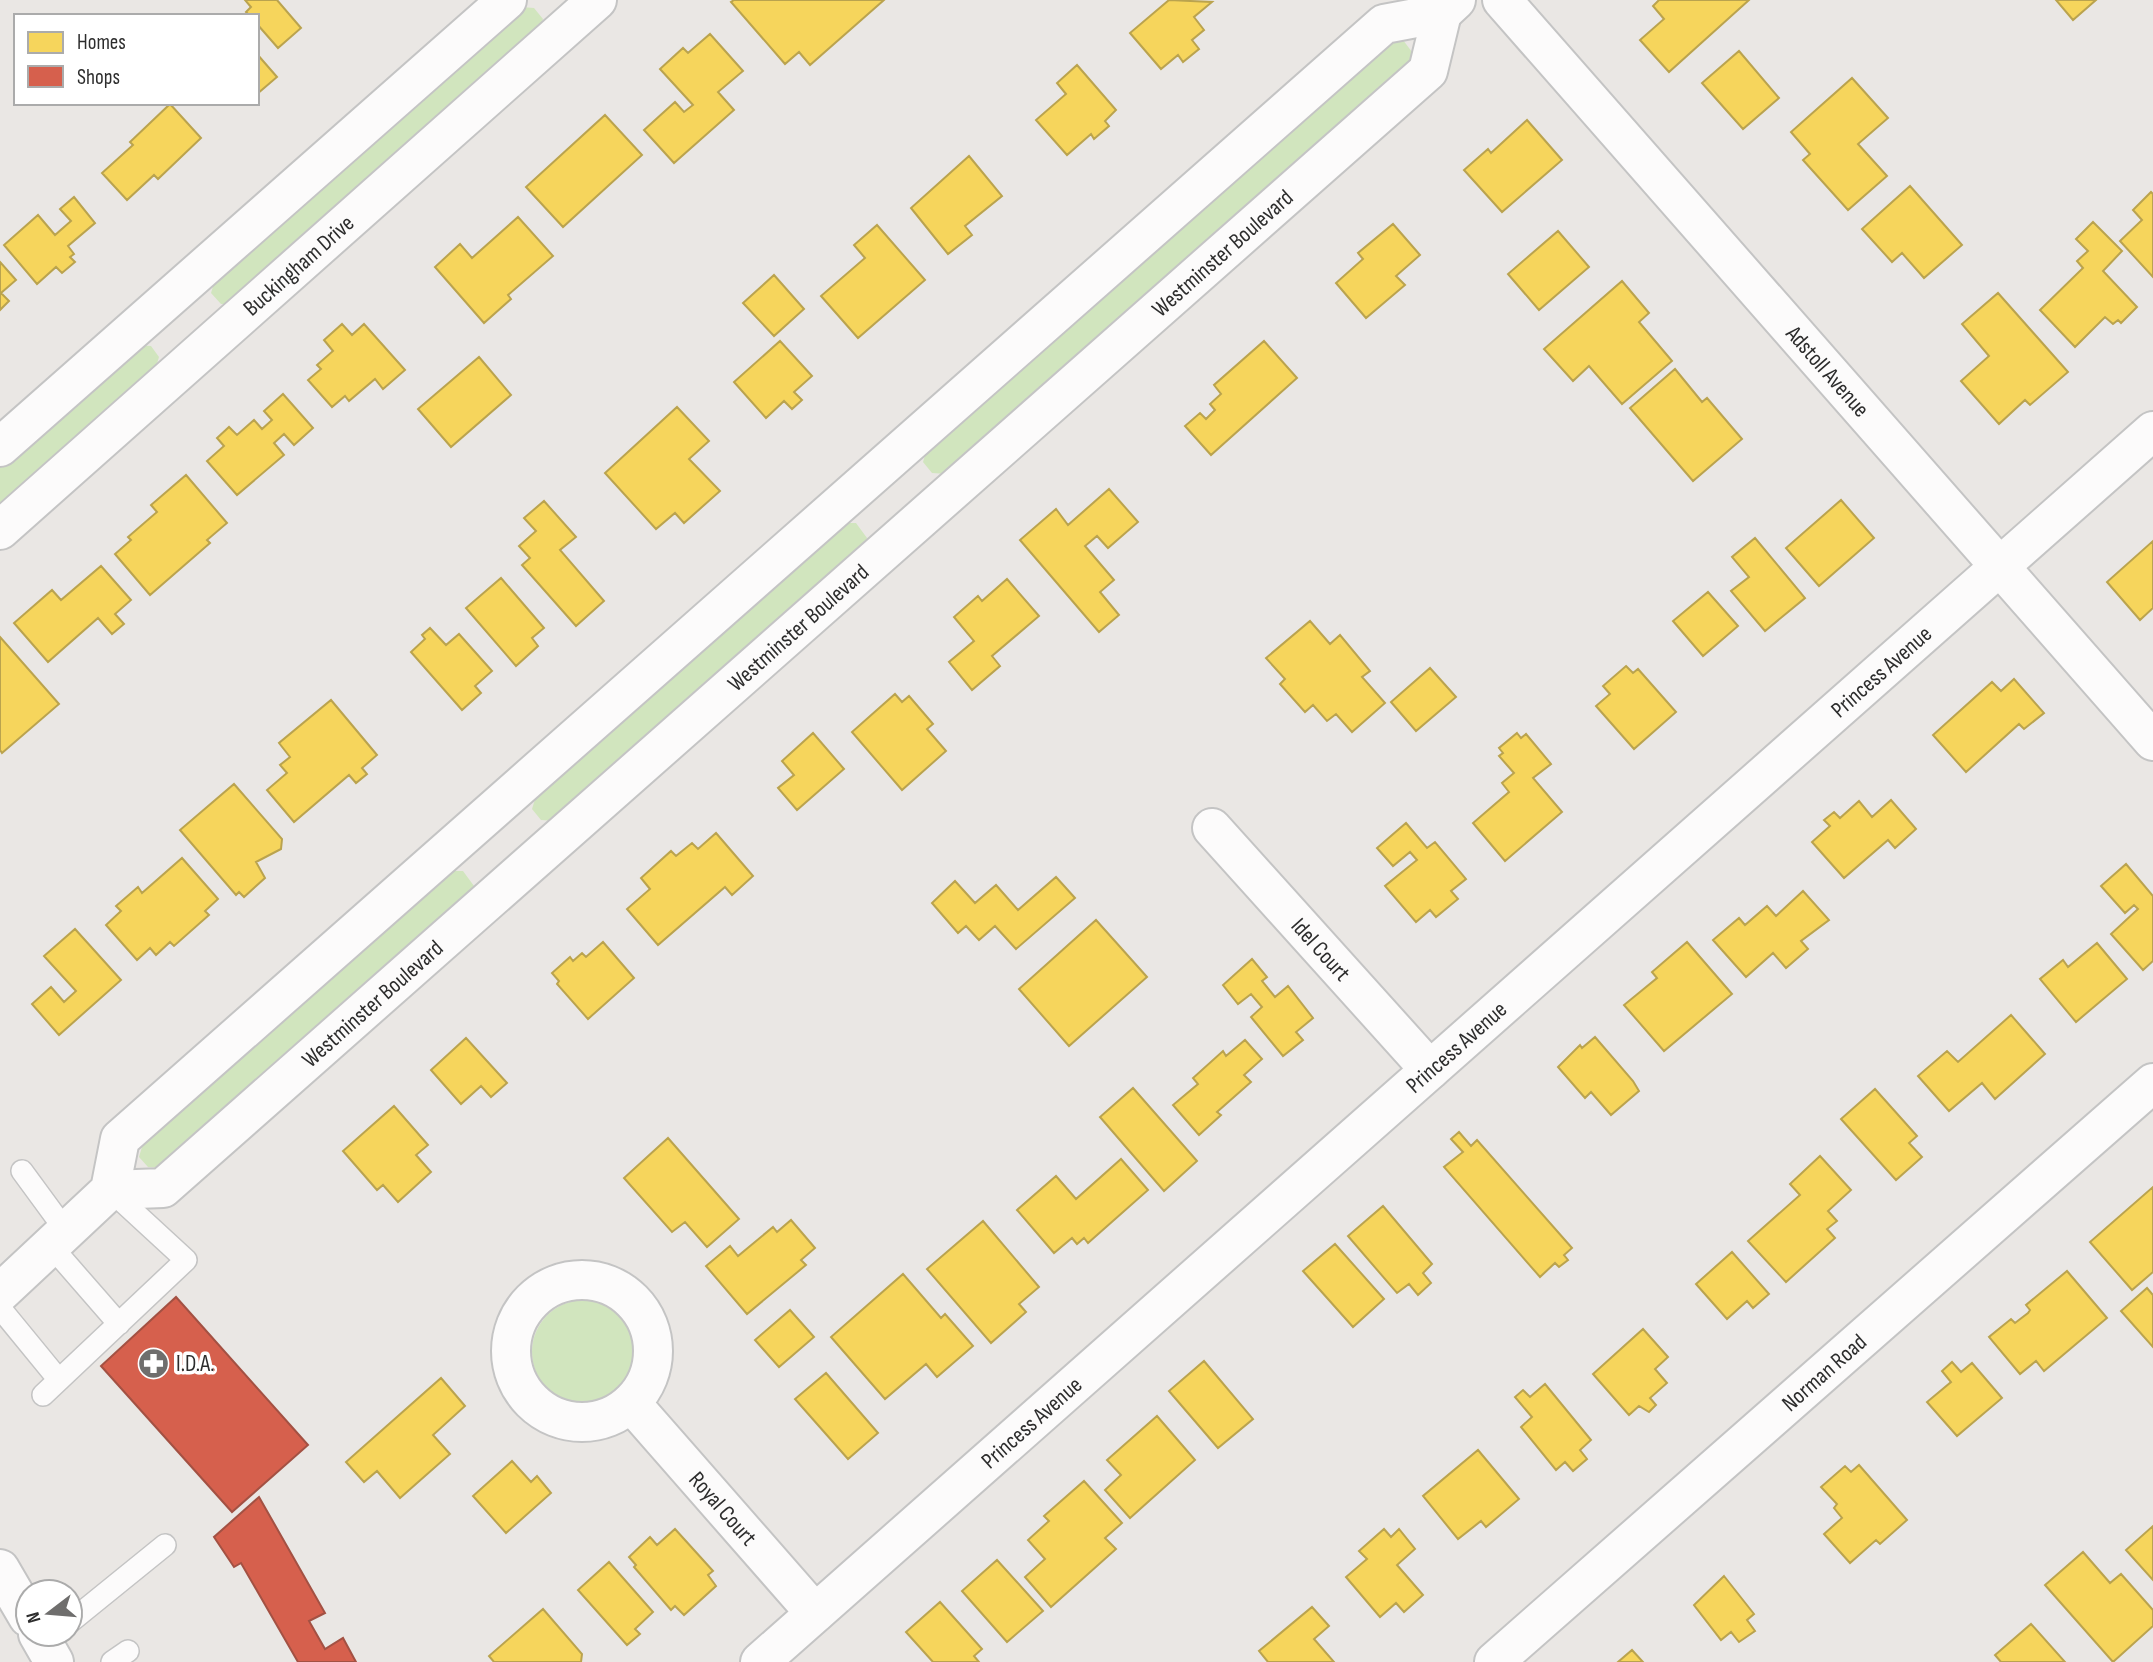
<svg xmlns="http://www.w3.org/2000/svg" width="2153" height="1662" font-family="'Sofia Sans Condensed',sans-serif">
	<rect width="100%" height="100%" fill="#eae7e4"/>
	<path fill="#d1e5be" d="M521,7L534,8L543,19L537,35L234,304H221L211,293L216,277Z
		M1389,40H1403L1415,56L1410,71L947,474L932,473L923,462L928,446Z
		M137,345L151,346L159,357L154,373L0,509V467Z
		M841,523H856L867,538L863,554L556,821L541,820L532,809L537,793Z
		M448,871H463L474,886L470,902L163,1168L148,1167L139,1157L144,1140Z
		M532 1352a52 52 0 1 1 104 0a52 52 0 1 1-104 0Z"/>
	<path fill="#f6d55c" stroke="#baa34e" stroke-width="2" d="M245,0H277L301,28L278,48L257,24V16H250L246,12L251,7Z
		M734,0H884L810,65L799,52L785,64L731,2Z
		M1169,0L1212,2L1194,17L1204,30L1192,40L1199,49L1183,62L1178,55L1161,69L1130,33Z
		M1659,0H1749L1669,72L1640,40L1664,19L1653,6Z
		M2056,0H2096L2073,20Z
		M710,34L743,71L718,92L734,110L674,163L644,130L675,102L684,112L693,105L660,69L683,48L688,53Z
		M1739,51L1779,98L1743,129L1702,83Z
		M257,54L277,77L257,94Z
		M1077,65L1116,110L1105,121L1109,126L1094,139L1091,134L1067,155L1036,120L1066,94L1057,83Z
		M1852,78L1888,118L1858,144L1887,176L1848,210L1803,160L1810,154L1791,132Z
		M170,104L201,138L158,179L154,175L127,200L102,173L133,145L130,142Z
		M605,115L642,155L563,227L526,187Z
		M1527,120L1562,160L1502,212L1464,170L1488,149L1491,153Z
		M969,156L1002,196L965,226L972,235L948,254L911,208Z
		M1910,186L1962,245L1924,278L1902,253L1892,262L1862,229Z
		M2151,192L2153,194V277L2120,241L2142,220L2133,210Z
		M74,197L95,223L68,246L74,254L70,257L75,262L62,273L56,267L37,284L4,245L38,215L55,235L71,221L60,209Z
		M518,217L553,256L508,295L511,299L484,323L435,267L460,244L472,258Z
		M2093,222L2122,251L2103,271L2137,307L2121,323L2118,320L2113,324L2105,317L2075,347L2040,310L2083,268L2077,261L2088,251L2076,239Z
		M1393,224L1420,255L1396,276L1405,285L1366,318L1336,283L1363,259L1358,253Z
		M877,225L925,280L858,338L821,296L865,258L854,245Z
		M1558,231L1589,267L1539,310L1508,274Z
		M0,262L16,280L1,293L9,301L0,310Z
		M774,275L804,309L774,336L743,303Z
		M1622,281L1649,313L1639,322L1672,361L1622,404L1589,366L1573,381L1544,349Z
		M1998,293L2068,372L2030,405L2025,400L1999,424L1961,381L1989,356L1962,324Z
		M342,324L352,335L364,324L405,370L383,389L375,379L349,401L345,396L332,407L308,380L321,369L317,365L333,351L324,340Z
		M780,341L812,376L794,392L802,400L792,409L784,401L766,418L734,382Z
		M1264,341L1297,378L1211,455L1185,426L1200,413L1206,419L1215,410L1210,404L1221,394L1214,385Z
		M479,357L511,395L451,447L418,409Z
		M1675,369L1702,402L1707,398L1742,439L1693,481L1630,408Z
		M283,394L313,428L294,445L284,434L274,443L284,455L237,495L207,461L224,446L217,438L229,427L237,435L254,420L262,429L272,420L264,411Z
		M677,407L709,441L689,459L720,491L684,523L675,513L656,529L605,473Z
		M186,475L227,523L207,540L210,543L150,595L115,554L131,540L128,537L157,512L151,505Z
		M1109,489L1138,522L1108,548L1097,536L1085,546L1114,580L1100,592L1119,615L1099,632L1020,540L1056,509L1068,525Z
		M1841,500L1874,538L1819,586L1786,548Z
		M544,501L576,537L560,550L604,601L576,626L522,565L530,558L519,546L536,531L524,518Z
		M1755,538L1805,598L1765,631L1731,591L1749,577L1732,557Z
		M2153,541V608L2140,620L2107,582Z
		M101,566L131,600L115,614L124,624L112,634L98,618L48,662L14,623L52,590L61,600Z
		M501,578L544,628L532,638L538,646L516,666L466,608Z
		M1007,579L1039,616L992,656L1000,666L972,690L949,662L974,641L954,617L978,596L982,601Z
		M1708,592L1738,626L1703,656L1673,621Z
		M1310,621L1330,644L1340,635L1370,671L1362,677L1385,703L1352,732L1336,714L1327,721L1313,705L1305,712L1280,684L1285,679L1266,658Z
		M430,628L446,645L459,634L492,671L475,686L481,693L462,710L411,652L425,639L422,635Z
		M0,637L59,704L2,753L0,750Z
		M1626,666L1633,673L1638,669L1676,712L1634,749L1596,706L1610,694L1603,686Z
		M1430,668L1456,697L1416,731L1391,702Z
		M2014,679L2044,713L2024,729L2019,724L1966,772L1933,735L1992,682L2001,691Z
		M895,694L902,702L909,696L933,724L927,729L946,751L902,790L852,732Z
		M331,700L377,755L362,768L367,774L356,783L349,775L294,822L267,790L287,773L280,765L290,757L279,743Z
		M813,733L844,769L797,810L778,788L794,775L782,761Z
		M1517,733L1521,738L1526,734L1551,764L1533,778L1562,812L1505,861L1473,823L1509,792L1502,783L1514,773L1499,756L1503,753L1499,748Z
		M234,784L282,839L281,849L256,862L265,878L244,897L239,892L236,895L180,830Z
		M1891,800L1916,829L1895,848L1888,840L1844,878L1812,842L1830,826L1824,820L1834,812L1840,818L1859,801L1872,817Z
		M1406,823L1427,848L1435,842L1466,879L1451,891L1458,899L1436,917L1430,910L1416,922L1385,886L1417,860L1410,852L1393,866L1377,848Z
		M716,833L753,876L732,895L725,887L658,945L627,909L650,889L641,878L671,851L676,856L692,843L698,849Z
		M182,858L218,899L205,911L209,915L174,946L170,942L156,955L150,948L137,960L106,925L121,911L116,906L138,887L142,893Z
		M2126,864L2153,896V961L2143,970L2111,934L2138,909L2134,905L2125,913L2101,886Z
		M1056,877L1075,898L1016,949L995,926L979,940L966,926L958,933L932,903L955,881L975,903L996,885L1018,910Z
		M1803,891L1829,920L1801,941L1808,949L1786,968L1773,953L1746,977L1713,940L1739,918L1745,925L1767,906L1776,916Z
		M1096,920L1147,977L1069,1046L1019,989Z
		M75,929L121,980L59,1035L32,1004L51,987L64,1002L76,991L44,956Z
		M603,942L634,978L588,1019L557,984L559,981L552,973L570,957L573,961L582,953L586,957Z
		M1687,942L1732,994L1664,1051L1624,1005L1657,978L1652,972Z
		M2097,943L2127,979L2076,1022L2040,979L2063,960L2068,967Z
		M1252,959L1267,977L1262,981L1275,997L1288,986L1313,1018L1296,1032L1303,1040L1283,1056L1251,1017L1262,1007L1251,994L1238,1004L1223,985Z
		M2011,1015L2045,1054L1995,1099L1982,1083L1949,1111L1918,1076L1947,1051L1958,1062Z
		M1595,1037L1633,1081L1639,1091L1611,1115L1591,1092L1585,1098L1558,1067L1580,1045L1582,1048Z
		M466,1038L507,1083L491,1097L481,1086L461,1104L431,1070Z
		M1245,1040L1262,1059L1244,1075L1251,1082L1217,1112L1221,1115L1199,1135L1173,1105L1198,1084L1193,1078L1223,1051L1226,1056Z
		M1133,1088L1197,1161L1164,1191L1100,1117Z
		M1875,1089L1917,1136L1909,1143L1922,1157L1896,1180L1841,1119Z
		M394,1106L428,1145L416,1155L431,1172L398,1202L383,1185L377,1190L343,1151Z
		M1459,1132L1471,1146L1477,1140L1572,1248L1564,1255L1568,1260L1559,1267L1555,1263L1540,1277L1444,1167L1463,1152L1451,1139Z
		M668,1138L739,1219L707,1247L685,1222L672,1232L624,1178Z
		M1820,1156L1851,1190L1828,1211L1837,1221L1827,1229L1835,1238L1786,1282L1748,1241L1800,1195L1790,1184Z
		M1121,1159L1148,1190L1088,1243L1084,1238L1077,1244L1072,1238L1054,1253L1017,1210L1056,1176L1076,1199Z
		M2153,1187V1272L2132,1290L2090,1242Z
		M1383,1206L1432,1264L1423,1273L1431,1283L1418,1295L1409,1284L1397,1293L1348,1236Z
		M791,1220L815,1248L801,1260L806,1265L747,1314L706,1266L730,1246L738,1256L773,1227L777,1232Z
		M983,1221L1039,1287L1019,1304L1026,1312L991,1343L927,1269Z
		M1335,1244L1384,1299L1353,1327L1303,1271Z
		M1732,1252L1769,1294L1753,1308L1747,1301L1727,1319L1696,1284Z
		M2067,1271L2107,1318L2044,1371L2036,1361L2020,1374L1989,1337L2011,1319L2015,1323L2028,1313L2030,1310L2026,1305Z
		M903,1274L941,1318L945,1314L973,1346L937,1377L926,1364L885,1399L831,1337Z
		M2147,1288L2153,1295V1347L2121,1311Z
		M790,1310L814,1337L779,1367L755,1340Z
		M1643,1329L1668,1357L1655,1369L1667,1383L1650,1398L1656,1405L1649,1412L1639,1406L1629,1415L1593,1374Z
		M1204,1361L1253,1419L1218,1448L1169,1391Z
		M1952,1362L1961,1372L1972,1363L2002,1398L1957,1436L1927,1402L1951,1382L1942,1371Z
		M826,1373L878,1433L848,1459L795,1399Z
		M441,1378L465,1406L433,1435L450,1454L400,1498L377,1471L364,1482L346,1462Z
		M1545,1384L1591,1440L1580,1450L1587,1459L1573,1471L1565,1462L1556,1470L1521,1427L1532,1417L1515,1397L1523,1390L1530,1397Z
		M1157,1416L1195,1460L1130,1518L1105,1490L1121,1475L1107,1460Z
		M1478,1450L1519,1499L1486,1527L1481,1521L1458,1539L1423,1496Z
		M512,1461L531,1482L537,1476L551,1493L506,1533L473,1496Z
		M1859,1465L1907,1520L1880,1544L1876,1540L1850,1563L1824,1534L1842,1518L1834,1508L1837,1504L1821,1487L1845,1466L1851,1472Z
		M1084,1481L1122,1523L1105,1538L1116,1549L1051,1607L1025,1577L1045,1559L1028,1540L1049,1521L1044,1516Z
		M2153,1526V1580L2126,1550Z
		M675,1529L713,1571L708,1575L716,1586L684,1615L675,1606L671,1610L634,1567L636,1565L629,1557L650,1537L657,1545Z
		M1384,1529L1391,1537L1399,1529L1415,1549L1397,1565L1423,1595L1404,1612L1396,1603L1380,1617L1346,1577L1367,1559L1359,1551Z
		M2083,1552L2110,1583L2121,1574L2153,1610V1626L2113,1662L2045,1585Z
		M997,1560L1043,1611L1007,1642L962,1591Z
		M609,1562L653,1612L635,1629L640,1634L627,1645L578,1590Z
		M1724,1576L1754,1614L1747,1620L1755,1631L1739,1642L1731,1632L1721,1640L1694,1605Z
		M940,1602L982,1649L974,1656L979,1662H933L906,1632Z
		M1312,1607L1329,1626L1314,1639L1334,1662H1268L1259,1651Z
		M543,1609L582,1654L581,1662H494L489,1656Z
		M2031,1624L2065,1662H2001L1995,1655Z
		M1632,1650L1643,1662H1618Z"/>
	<path fill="#d6604d" stroke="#a35143" stroke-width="2" d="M176,1297L308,1445L232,1512L101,1366Z
		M259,1497L325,1613L309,1621L325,1649L343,1638L356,1662H298L241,1563L234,1567L214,1537Z"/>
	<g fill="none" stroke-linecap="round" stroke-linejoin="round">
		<defs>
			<path id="lane" d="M22,1171L66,1231
				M51,1246L119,1324
				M0,1308L59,1380
				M43,1395L186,1260L110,1190
				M70,1622L165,1545
				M112,1662L128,1651"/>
			<g id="street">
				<path id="s1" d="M1502,0L2153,741"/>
				<path d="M0,447L507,0"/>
				<path id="s2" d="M0,530L597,0"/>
				<path id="s3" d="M1212,828L1430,1070"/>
				<path id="s4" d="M110,1190L163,1188L1428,71L1442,13"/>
				<circle cx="582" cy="1351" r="71"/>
				<path d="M0,1293L110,1190L120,1139L1384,24L1442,13L1456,0"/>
				<path id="s5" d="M631,1403L815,1613"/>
				<path id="s6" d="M760,1662L2153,431"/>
				<path id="s7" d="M1494,1662L2153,1083"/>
			</g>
			<path id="secondary" d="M0,1569L28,1617
				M38,1634L54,1662"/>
		</defs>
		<use href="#lane" stroke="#c4c4c4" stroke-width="24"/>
		<use href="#street" stroke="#c4c4c4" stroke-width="42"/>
		<use href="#secondary" stroke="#c4c4c4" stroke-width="42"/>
		<use href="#lane" stroke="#fcfbfb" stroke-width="21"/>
		<use href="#street" stroke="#fcfbfb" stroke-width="38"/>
		<use href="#secondary" stroke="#fcfbfb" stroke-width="38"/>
	</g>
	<defs>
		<symbol id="pharmacy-disc" viewBox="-11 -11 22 22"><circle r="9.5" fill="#6f6e6d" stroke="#fff"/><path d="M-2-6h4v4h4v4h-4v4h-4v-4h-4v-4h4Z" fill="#fff"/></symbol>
	</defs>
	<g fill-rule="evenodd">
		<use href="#pharmacy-disc" x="136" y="1346" width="35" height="35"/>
	</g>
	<g text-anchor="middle" stroke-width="7" stroke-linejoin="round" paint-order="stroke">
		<g font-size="23" fill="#2d2d2d" stroke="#fff">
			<text dy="8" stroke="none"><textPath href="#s4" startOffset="1466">Westminster Boulevard</textPath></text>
			<text dy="8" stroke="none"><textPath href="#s2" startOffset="399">Buckingham Drive</textPath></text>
			<text dy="8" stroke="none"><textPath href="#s1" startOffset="494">Adstoll Avenue</textPath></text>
			<text dy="8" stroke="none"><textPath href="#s4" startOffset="900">Westminster Boulevard</textPath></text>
			<text dy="8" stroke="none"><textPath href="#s6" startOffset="1496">Princess Avenue</textPath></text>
			<text dy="8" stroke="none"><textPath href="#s3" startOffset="163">Idel Court</textPath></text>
			<text dy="8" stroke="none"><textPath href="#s4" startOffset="332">Westminster Boulevard</textPath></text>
			<text dy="8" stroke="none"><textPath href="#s6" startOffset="929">Princess Avenue</textPath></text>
			<text dy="8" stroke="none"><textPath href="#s7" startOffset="439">Norman Road</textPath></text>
			<text dy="8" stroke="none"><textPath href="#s6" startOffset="362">Princess Avenue</textPath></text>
			<text dy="8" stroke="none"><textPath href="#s5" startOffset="140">Royal Court</textPath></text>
		</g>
		<g font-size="23" fill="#2d2d2d" stroke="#fff" text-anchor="start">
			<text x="176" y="1371">I.D.A.</text>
		</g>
	</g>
	<rect x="14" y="14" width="245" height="91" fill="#ffffff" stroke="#ababab" stroke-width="2"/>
	<rect x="28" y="32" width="35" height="21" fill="#f6d55c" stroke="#ababab" stroke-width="2"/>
	<text x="77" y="49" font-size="21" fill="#2d2d2d">Homes</text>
	<rect x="28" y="66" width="35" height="21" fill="#d6604d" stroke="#ababab" stroke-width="2"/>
	<text x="77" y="84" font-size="21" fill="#2d2d2d">Shops</text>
	<g transform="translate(49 1613) rotate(254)"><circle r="33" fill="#ffffff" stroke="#ababab" stroke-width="2"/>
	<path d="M0-5L12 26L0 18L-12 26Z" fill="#6f6e6d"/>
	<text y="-10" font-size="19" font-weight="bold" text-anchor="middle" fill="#2d2d2d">N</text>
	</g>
</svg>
